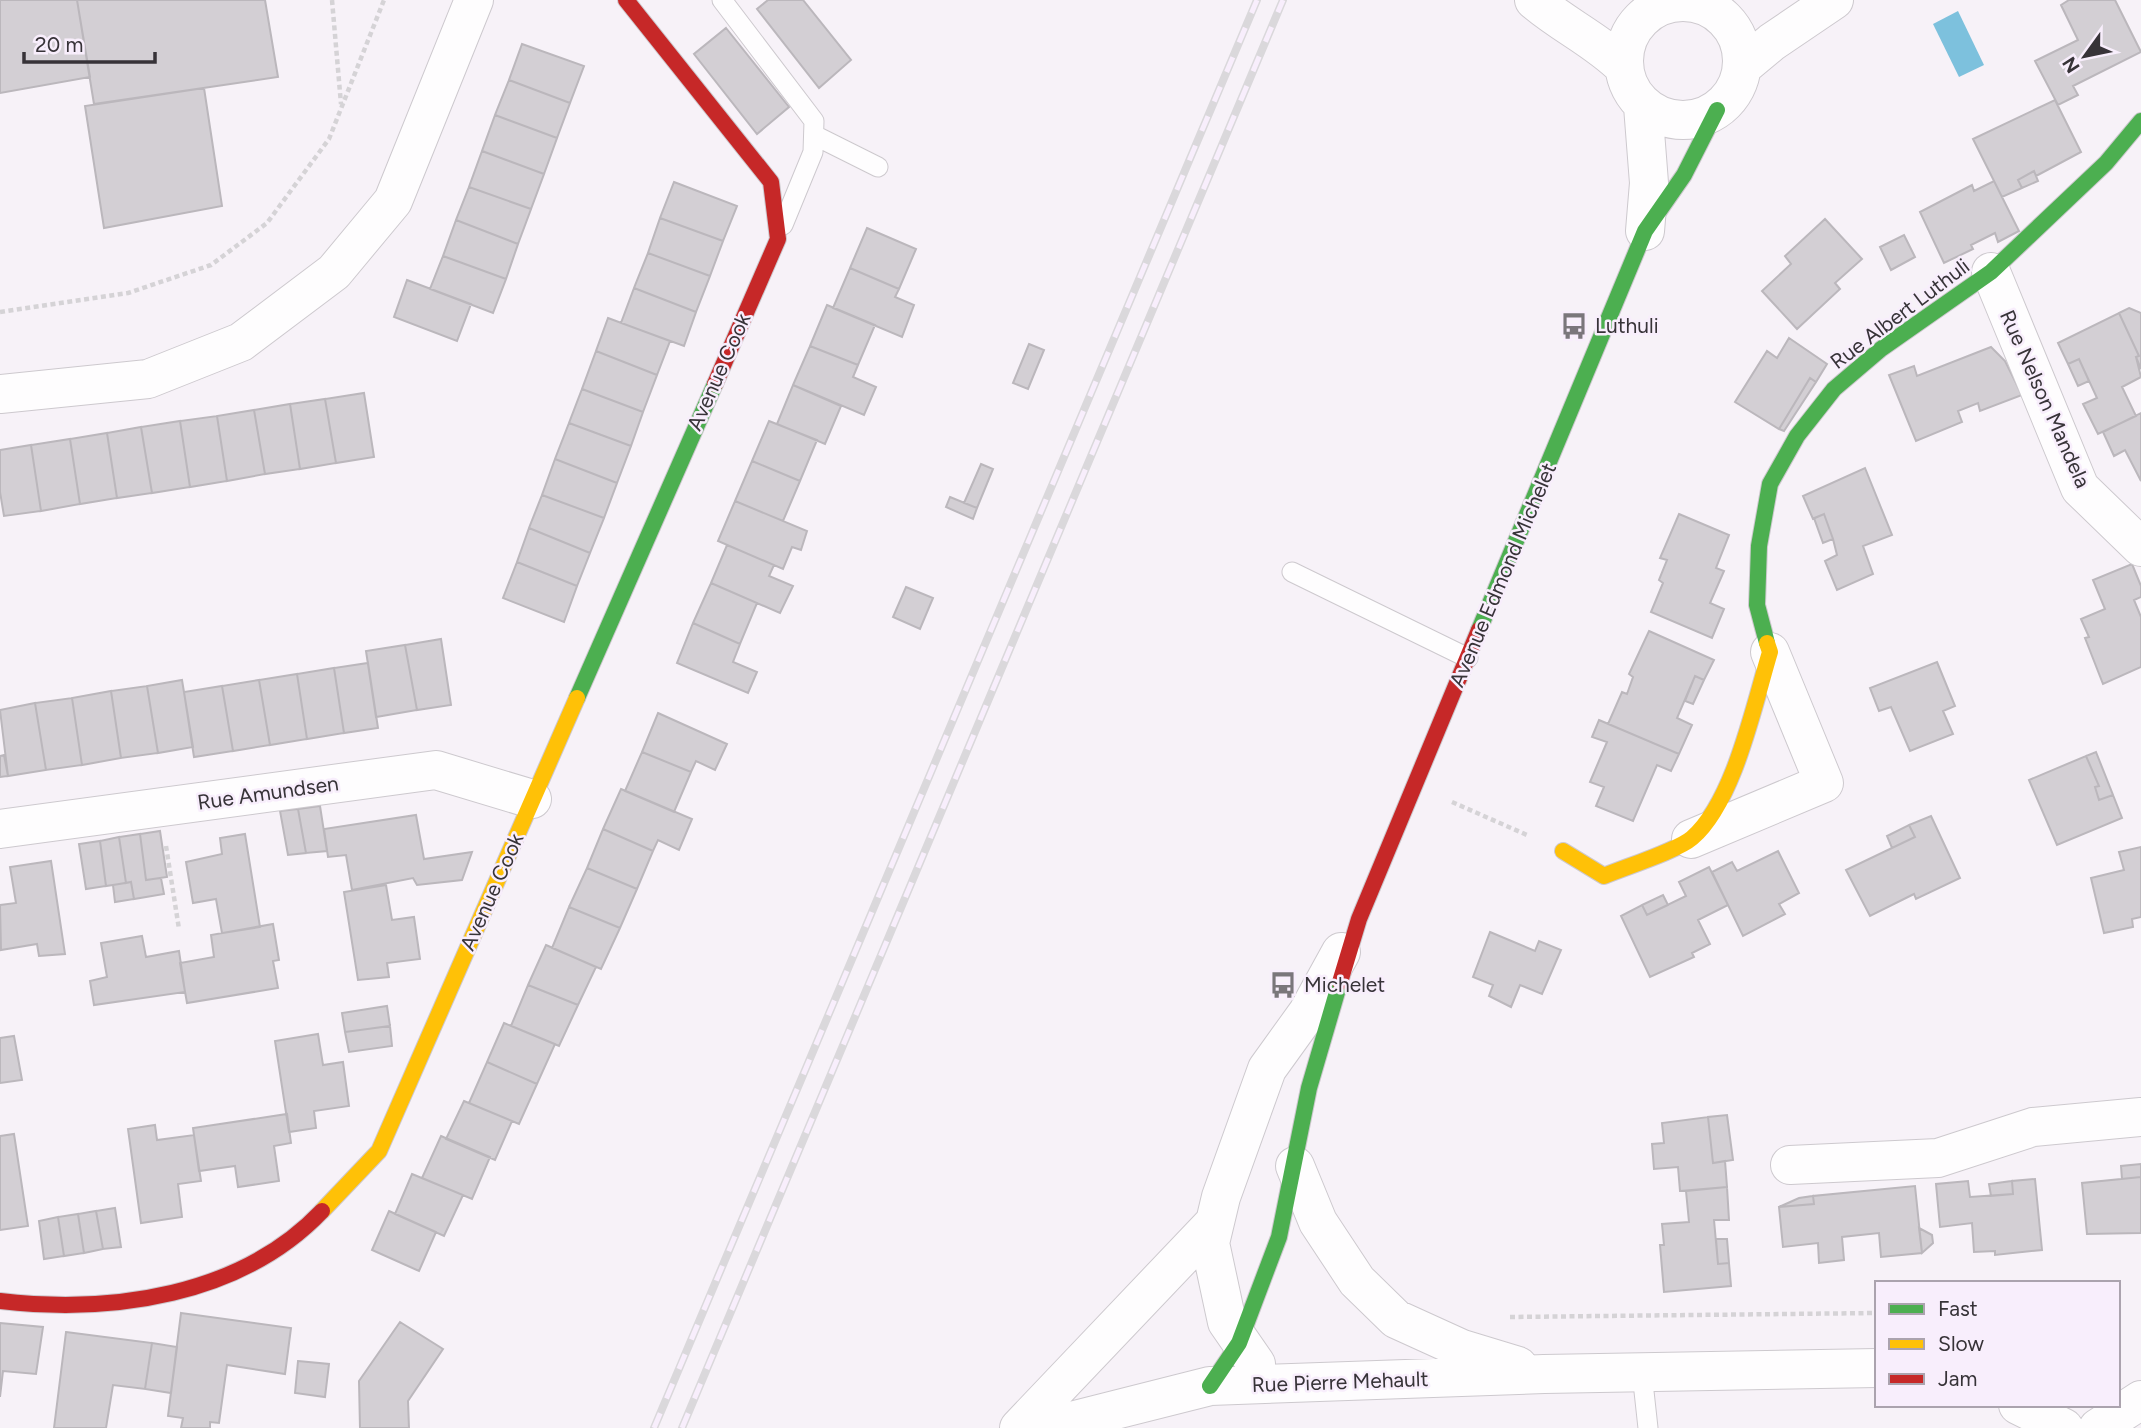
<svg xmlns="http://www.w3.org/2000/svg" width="2141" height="1428" font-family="Figtree,sans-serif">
	<rect width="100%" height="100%" fill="#f7f2f8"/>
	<path fill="#7dc1dd" d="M1958,11L1984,65L1959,77L1933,24Z"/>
	<path fill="#d3cfd4" stroke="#bbb7bc" stroke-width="2" d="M0,0H77L90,77L0,93Z
		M77,0H265L278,77L94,104Z
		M768,0H803L851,60L819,88L757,9Z
		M2069,0H2115L2141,52L2073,86L2078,95L2058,105L2035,61L2078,40L2061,5Z
		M726,28L789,107L757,134L694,54Z
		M522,44L584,66L570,103L509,80Z
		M509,80L570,103L557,138L495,115Z
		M204,88L222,206L104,228L85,106Z
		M2055,100L2081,152L2036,176L2034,171L2018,180L2022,188L2002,197L1973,139Z
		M495,115L557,138L544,174L482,151Z
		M482,151L544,174L531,209L469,187Z
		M2034,171L2038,181L2022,188L2018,180Z
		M1994,181L2019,231L1998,242L1995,233L1971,245L1973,249L1944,263L1920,212L1972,185L1974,191Z
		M674,182L737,206L723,241L660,218Z
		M469,187L531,209L518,244L456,220Z
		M660,218L723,241L710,276L648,253Z
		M1825,219L1862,259L1835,283L1840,289L1797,329L1762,291L1791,264L1785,256Z
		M456,220L518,244L506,279L443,256Z
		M867,228L916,249L899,289L850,268Z
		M1904,235L1915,257L1891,270L1880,247Z
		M648,253L710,276L696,312L634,288Z
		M443,256L506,279L493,313L430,289Z
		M850,268L899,289L895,297L914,305L902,337L833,308Z
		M407,280L471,304L457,341L394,317Z
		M634,288L696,312L684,346L621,323Z
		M827,305L875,325L858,365L810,346Z
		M2129,308L2141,313V369L2136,357L2139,356L2119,313Z
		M2119,313L2139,356L2136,357L2141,377L2122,387L2136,416L2098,434L2083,404L2097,398L2079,359L2068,364L2058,343Z
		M608,318L670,341L657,375L596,351Z
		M1789,338L1827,364L1816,382L1810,378L1779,429L1735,402L1767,351L1777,358Z
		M1029,344L1044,350L1028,389L1013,383Z
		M810,346L858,365L853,377L876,387L864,415L793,385Z
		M1991,347L2005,361L2022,395L1980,411L1978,403L1958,411L1962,422L1916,441L1889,375L1914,366L1917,376Z
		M596,351L657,375L643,412L582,389Z
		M2079,359L2089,381L2078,386L2068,364Z
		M1810,378L1816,382L1784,431L1779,429Z
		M793,385L841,406L825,444L777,424Z
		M582,389L643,412L631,446L569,423Z
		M364,393L374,457L336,463L325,399Z
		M325,399L336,463L300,469L290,404Z
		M290,404L300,469L265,474L254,410Z
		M254,410L265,474L227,481L217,416Z
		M2141,413V481L2125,450L2114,456L2103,432Z
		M217,416L227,481L190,487L180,421Z
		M180,421L190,487L152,493L141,427Z
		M769,421L817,440L800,481L752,461Z
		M569,423L631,446L617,483L555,459Z
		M141,427L152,493L117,498L107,433Z
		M107,433L117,498L80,504L70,439Z
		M70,439L80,504L41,511L31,445Z
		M31,445L41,511L4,516L0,492V450Z
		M555,459L617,483L604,518L542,495Z
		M752,461L800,481L783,521L735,501Z
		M981,464L993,469L977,508L964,503Z
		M1865,468L1892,535L1863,546L1873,574L1837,590L1825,561L1837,555L1833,539L1824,514L1813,519L1803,496Z
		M542,495L604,518L590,553L529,528Z
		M950,497L977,508L973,519L946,507Z
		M735,501L807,531L801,550L792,547L783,569L718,541Z
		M1679,514L1729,535L1716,568L1724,571L1710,603L1724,609L1712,638L1651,612L1663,583L1659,580L1667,560L1660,558Z
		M1824,514L1833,539L1823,543L1814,518Z
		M529,528L590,553L577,586L517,562Z
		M727,545L774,565L769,576L793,586L780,613L711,583Z
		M517,562L577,586L564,622L503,598Z
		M2132,564L2141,586V597L2134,600L2141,617V667L2103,684L2085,638L2089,637L2081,619L2105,609L2093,580Z
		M711,583L757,603L740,644L693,623Z
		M906,587L933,598L920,629L893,617Z
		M693,623L740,644L733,662L757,672L748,693L677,663Z
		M1649,631L1714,660L1704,680L1695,676L1677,718L1692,725L1679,754L1608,724L1622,692L1627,694L1633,677L1629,674Z
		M441,639L451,705L417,710L405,645Z
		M405,645L417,710L376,717L366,651Z
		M1937,662L1955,706L1943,711L1953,734L1910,751L1891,707L1879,711L1870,688Z
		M368,663L378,728L344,733L334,668Z
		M334,668L344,733L307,739L297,674Z
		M297,674L307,739L270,745L259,680Z
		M1695,676L1704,680L1693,704L1685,701Z
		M182,680L193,747L158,753L147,686Z
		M259,680L270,745L233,751L222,686Z
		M147,686L158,753L121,758L111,691Z
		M222,686L233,751L194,757L184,692Z
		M111,691L121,758L82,765L72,698Z
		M72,698L82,765L46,770L35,703Z
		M35,703L46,770L8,776L0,710Z
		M658,713L727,744L715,770L696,761L691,772L642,752Z
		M1599,720L1679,754L1671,771L1657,765L1633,821L1596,806L1604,787L1590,782L1607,742L1592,737Z
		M642,752L691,772L674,812L625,791Z
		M2096,752L2113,795L2099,800L2095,787L2099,786L2086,756Z
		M4,755L8,776L0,777V756Z
		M2086,756L2099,786L2095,787L2099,800L2113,795L2122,818L2057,845L2029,780Z
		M621,789L692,819L679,850L658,840L653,851L603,829Z
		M320,806L327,851L306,853L298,809Z
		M298,809L306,853L288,855L280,811Z
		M416,815L424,859L472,852L462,880L417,885L413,878L352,890L346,855L328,857L324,829Z
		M1931,816L1960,878L1916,899L1914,894L1870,916L1846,870L1915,837L1909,825Z
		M1909,825L1915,837L1892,848L1887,836Z
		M603,829L653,851L637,889L587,868Z
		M160,831L167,877L146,880L140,834Z
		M140,834L146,880L161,878L164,894L134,899L131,882L126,883L119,837Z
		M245,834L260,927L222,933L216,899L193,903L186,862L222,854L220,838Z
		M119,837L126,883L106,886L100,841Z
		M100,841L106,886L86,889L79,844Z
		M2141,847V917L2132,919L2133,927L2104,933L2091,878L2124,870L2119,852Z
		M1778,851L1799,893L1779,904L1785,914L1743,936L1712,872L1732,862L1737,871Z
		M51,861L65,954L39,956L37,944L1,950L0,905L16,903L10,867Z
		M1709,867L1728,905L1698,920L1710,944L1692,953L1694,957L1650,977L1621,916L1642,905L1647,915L1686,896L1679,882Z
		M587,868L637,889L620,928L569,907Z
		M131,882L134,899L115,902L113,885Z
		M386,885L392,920L414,917L420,959L387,963L389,977L358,980L344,892Z
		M1663,895L1668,905L1647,915L1642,905Z
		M569,907L620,928L601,969L552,948Z
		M273,924L279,960L273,961L278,988L187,1003L180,963L214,957L211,935Z
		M1490,932L1535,951L1539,941L1561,950L1542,994L1520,985L1511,1007L1489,996L1493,985L1473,977Z
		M142,936L146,957L179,951L185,992L94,1005L90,981L107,977L101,943Z
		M546,945L596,967L578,1005L528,985Z
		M528,985L578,1005L559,1046L511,1026Z
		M387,1006L390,1026L345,1032L342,1013Z
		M504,1023L555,1044L537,1084L487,1062Z
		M390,1026L392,1046L349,1052L345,1032Z
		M318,1034L323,1065L343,1062L349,1106L314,1111L316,1128L289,1132L275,1041Z
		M14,1036L22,1080L0,1083V1038Z
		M487,1062L537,1084L519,1124L469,1103Z
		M464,1101L512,1121L495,1160L446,1139Z
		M287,1114L291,1143L274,1146L279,1181L238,1187L235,1166L199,1171L193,1128Z
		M1727,1115L1733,1160L1713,1163L1708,1117Z
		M1708,1117L1713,1163L1725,1161L1727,1187L1680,1191L1678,1167L1654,1169L1652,1144L1664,1143L1662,1123Z
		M155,1125L157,1140L194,1135L201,1181L178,1184L182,1217L141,1223L128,1129Z
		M14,1134L28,1226L0,1230V1136Z
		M441,1136L490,1157L472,1199L422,1178Z
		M2141,1164V1177L2122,1179L2121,1166Z
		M412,1174L463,1195L444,1236L395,1214Z
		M2141,1177V1233L2087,1234L2082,1183Z
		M2035,1179L2042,1250L1995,1255V1251L1974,1252L1972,1223L1940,1227L1936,1184L1968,1181L1970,1197L2013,1194L2012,1181Z
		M2012,1181L2013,1194L1991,1196L1989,1184Z
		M1915,1186L1922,1253L1881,1257L1879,1233L1842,1237L1844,1260L1819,1263L1818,1243L1783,1247L1779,1207L1814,1204L1813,1196Z
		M1727,1187L1729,1220H1714L1718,1264L1729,1263L1731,1286L1664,1292L1660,1245H1664L1662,1224L1689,1222L1686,1191Z
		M1813,1196L1814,1204L1779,1207L1799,1198Z
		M115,1208L121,1247L103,1249L96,1211Z
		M96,1211L103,1249L84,1253L78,1214Z
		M389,1211L436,1232L419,1271L372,1250Z
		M78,1214L84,1253L64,1256L58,1217Z
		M58,1217L64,1256L44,1259L39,1221Z
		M1919,1228L1932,1235L1933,1243L1922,1253Z
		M1716,1239H1727L1729,1263L1718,1264Z
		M181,1313L291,1328L285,1374L227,1365L219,1423L210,1422V1428H181L183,1418L168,1416Z
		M400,1322L443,1349L408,1401L409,1428H360L359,1381Z
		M0,1323L43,1327L36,1374L3,1371L0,1397Z
		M66,1332L152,1343L145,1389L113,1385L106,1428H54Z
		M152,1343L177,1347L171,1393L145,1389Z
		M298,1361L329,1364L325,1397L295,1393Z"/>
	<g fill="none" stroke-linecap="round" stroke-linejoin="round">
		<defs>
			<path id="lane" d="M722,0L814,121L813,152L783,225
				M814,135L878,167
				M1292,572L1468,658
				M1642,1373L1648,1428"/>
			<path id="street" d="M1534,0C1563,25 1597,40 1624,67
				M1624 61a59 59 0 1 1 118 0a59 59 0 1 1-118 0Z
				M1742,67L1772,42L1834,0
				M1643,106L1649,183L1645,231
				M1991,272L2080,488L2141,547
				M0,394L148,379L241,342L334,272L393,201L474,0
				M0,829L436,770L532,799
				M1691,839L1824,783L1770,652
				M1790,1165L1938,1158L2033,1127L2141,1117
				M1295,1166L1318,1222L1357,1281L1396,1319L1462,1349L1518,1366
				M1256,1364L1227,1322L1210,1243L1221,1197L1267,1069L1308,1012L1341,952
				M2018,1405L2064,1428
				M1019,1428L1215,1222
				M1044,1428L1210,1386L1544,1374L1877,1368
				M2098,1428L2141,1400"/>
			<path id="fast" d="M1479,630L1645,231L1684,175L1717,110
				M1767,643L1757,605L1759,546L1770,484L1797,436L1834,389L1881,349L1991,272L2106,163L2141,121
				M577,698L715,384
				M1210,1386L1239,1343L1279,1237L1309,1088L1340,982"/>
			<path id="slow" d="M1563,851L1604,876C1625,867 1677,851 1692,838C1734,802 1754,705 1770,652L1767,643
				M322,1211L379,1151L577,698"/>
			<path id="jam" d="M626,0L771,182L778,239L715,384
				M1340,982L1359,919L1479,630
				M0,1301C112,1314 241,1296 322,1211"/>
		</defs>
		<use href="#lane" stroke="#cdc9ce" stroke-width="21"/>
		<use href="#street" stroke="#cdc9ce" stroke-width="40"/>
		<use href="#fast" stroke="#cdc9ce" stroke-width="18"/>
		<use href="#slow" stroke="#cdc9ce" stroke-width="18"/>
		<use href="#jam" stroke="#cdc9ce" stroke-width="18"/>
		<path stroke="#d5d3d6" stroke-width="4.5" stroke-dasharray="5 3.5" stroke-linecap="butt" d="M332,0L341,104
			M1689,0V2
			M0,312L128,293L211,265L267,223L329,139L384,0
			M1452,802L1527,835
			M166,846L179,929
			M1510,1317L1877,1313"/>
		<use href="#lane" stroke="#fefdfe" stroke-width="19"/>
		<use href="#street" stroke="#fefdfe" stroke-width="38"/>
		<use href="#fast" stroke="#4caf50" stroke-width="16"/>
		<use href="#slow" stroke="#ffc107" stroke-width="16"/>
		<use href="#jam" stroke="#c62828" stroke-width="16"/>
		<defs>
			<path id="rail" d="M654,1428L1257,0
				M682,1428L1283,0"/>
		</defs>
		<use href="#rail" stroke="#dad8db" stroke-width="8"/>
		<use href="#rail" stroke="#f8eefc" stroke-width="5" stroke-dasharray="16" stroke-linecap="butt"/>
	</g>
	<defs>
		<symbol id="bus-bare" viewBox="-9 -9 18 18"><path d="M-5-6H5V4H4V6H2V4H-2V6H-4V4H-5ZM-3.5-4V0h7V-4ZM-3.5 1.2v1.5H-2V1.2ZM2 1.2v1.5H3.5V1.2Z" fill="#7a767b" stroke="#f8eefc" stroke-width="2.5" paint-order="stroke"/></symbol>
	</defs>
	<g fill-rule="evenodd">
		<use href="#bus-bare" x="1555" y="307" width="38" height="38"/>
		<use href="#bus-bare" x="1264" y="966" width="38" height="38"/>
	</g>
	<g text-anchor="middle" stroke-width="5" stroke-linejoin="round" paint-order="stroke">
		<g font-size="21" fill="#373338" stroke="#f8eefc">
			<text transform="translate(1900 314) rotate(-37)" y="7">Rue Albert Luthuli</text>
			<text transform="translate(719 372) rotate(-66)" y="7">Avenue Cook</text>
			<text transform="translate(2045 399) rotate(66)" y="7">Rue Nelson Mandela</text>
			<text transform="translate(1503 575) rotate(-67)" y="7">Avenue Edmond Michelet</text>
			<text transform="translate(268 793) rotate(-8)" y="7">Rue Amundsen</text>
			<text transform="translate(492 892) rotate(-66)" y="7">Avenue Cook</text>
			<text transform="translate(1340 1382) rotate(-2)" y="7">Rue Pierre Mehault</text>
		</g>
		<g font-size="21" fill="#373338" stroke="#f8eefc" text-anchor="start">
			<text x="1595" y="333">Luthuli</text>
			<text x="1304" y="992">Michelet</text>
		</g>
	</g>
	<rect x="1875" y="1281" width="245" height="126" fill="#f8eefc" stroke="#aba3ae" stroke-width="2"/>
	<rect x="1889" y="1304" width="35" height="10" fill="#4caf50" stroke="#aba3ae" stroke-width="2"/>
	<text x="1938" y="1316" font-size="21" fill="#373338">Fast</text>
	<rect x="1889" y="1339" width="35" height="10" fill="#ffc107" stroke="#aba3ae" stroke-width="2"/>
	<text x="1938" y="1351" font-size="21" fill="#373338">Slow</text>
	<rect x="1889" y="1374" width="35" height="10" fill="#c62828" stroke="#aba3ae" stroke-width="2"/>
	<text x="1938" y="1386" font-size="21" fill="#373338">Jam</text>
	<g transform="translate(2085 56) rotate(237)" stroke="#f8eefc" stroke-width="5" paint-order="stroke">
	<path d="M0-5L12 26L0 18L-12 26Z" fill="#373338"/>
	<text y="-10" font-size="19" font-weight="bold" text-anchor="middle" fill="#373338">N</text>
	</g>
	<path d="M24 52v10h131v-10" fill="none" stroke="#373338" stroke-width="3.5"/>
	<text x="35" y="52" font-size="21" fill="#373338" stroke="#f8eefc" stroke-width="5" paint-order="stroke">20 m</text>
</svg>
